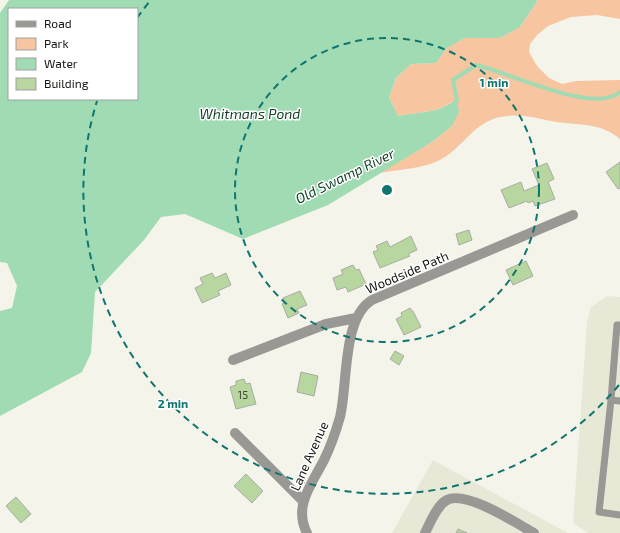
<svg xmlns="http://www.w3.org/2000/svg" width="620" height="533" font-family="'Exo 2',sans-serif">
	<rect width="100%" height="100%" fill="#f4f4ea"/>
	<path fill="#e8e8d7" d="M607,296L620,297V533H588L573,523L587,322L591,307Z
		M433,460L568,533H392Z"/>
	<path fill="#f7c59f" d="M538,0H620V19L597,15L571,17L548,26L537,35L530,44L529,52L537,66L549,78L562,84L576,81L620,80V139C604,125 586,125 566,123C541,121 527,112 500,117C474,123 465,144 445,157C427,169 400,169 380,173L432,142L452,126L456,100L437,110L398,116L389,97L396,78L411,64L436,63L447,48L465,38H500L520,27Z"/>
	<path fill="#a0dbb4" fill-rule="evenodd" d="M9,0H538L520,27L500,38H465L447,48L436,63L411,64L396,78L389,97L398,116L437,110L457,100L459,112L452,126L432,142L328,205L243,239L185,214L161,217L144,240L95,292L91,353L82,372L0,416V311L12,308L17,286L7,263L0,262V13ZM9,9H137V99H9Z"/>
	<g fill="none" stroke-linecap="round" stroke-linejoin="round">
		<path stroke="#a0dbb4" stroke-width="4" d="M454,104L457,100L453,80L476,65C508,72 594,115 620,92"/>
	</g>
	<path fill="#b8d69f" stroke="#a8ada5" d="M620,162V188L618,189L606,172Z
		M547,163L554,179L548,182L555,199L535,206L533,201L528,203L527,201L509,208L501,190L521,182L524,191L539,185L532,169Z
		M469,230L472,240L459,245L456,234Z
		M411,236L417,250L408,254L410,256L380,268L373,252L378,250L376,246L387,241L390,247Z
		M526,261L533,276L513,285L506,270Z
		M353,265L356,270L359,269L366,284L348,292L346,287L337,290L333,278L343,274L341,270Z
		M212,273L215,278L226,273L231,285L218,291L220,295L202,303L195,288L203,284L200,278Z
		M300,291L307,305L297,309L299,313L288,318L282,304L285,303L283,298Z
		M410,308L412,311H413L421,327L404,335L396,319L402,316L401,313Z
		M395,351L404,356L399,365L390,359Z
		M301,372L318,376L314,396L297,392Z
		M244,379L246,384L250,383L256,404L236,409L230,387L236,385V381Z
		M246,474L263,491L252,503L234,486Z
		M16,497L31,514L21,523L6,506Z
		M458,529L467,533H456Z"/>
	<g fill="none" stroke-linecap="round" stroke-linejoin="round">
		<path stroke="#9a9894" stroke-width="7" d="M620,325H617L611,400L620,401
			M611,400L599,512L620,515"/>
		<path stroke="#9a9894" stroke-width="10" d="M233,360L326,324L356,318
			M235,433L303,501
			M307,533C293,506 312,484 324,460C331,446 336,431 340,417C348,384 342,318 372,300L573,215
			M425,533C430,523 437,505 447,500C466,490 516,523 534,533"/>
	</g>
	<g fill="none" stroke="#0f766e" stroke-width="2" stroke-dasharray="7 5">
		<circle cx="387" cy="190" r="152"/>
		<path d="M619 385A303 303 0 0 1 97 101M137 18A303 303 0 0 1 150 1"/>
	</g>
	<g text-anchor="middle" stroke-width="3" stroke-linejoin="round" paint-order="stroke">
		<g font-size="11" fill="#3e4535">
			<text x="243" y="399">15</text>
		</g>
		<g font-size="13" fill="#151512" stroke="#fff">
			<text transform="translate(407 272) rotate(-23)" y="5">Woodside Path</text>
			<text transform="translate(309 456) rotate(-66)" y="5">Lane Avenue</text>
		</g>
		<g font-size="14" font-style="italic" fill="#123f25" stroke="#fff">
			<text x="250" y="119">Whitmans Pond</text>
			<text transform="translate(345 176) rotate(-26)" y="5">Old Swamp River</text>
		</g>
	</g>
	<circle cx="387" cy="190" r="6" fill="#0f766e" stroke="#fff" stroke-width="2"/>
	<g font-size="12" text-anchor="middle" font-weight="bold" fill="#0f766e" stroke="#fff" stroke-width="3" stroke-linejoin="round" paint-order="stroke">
		<text x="494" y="87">1 min</text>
		<text x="173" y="408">2 min</text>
	</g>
	<rect x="8" y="8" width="130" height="92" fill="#ffffff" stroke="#a1a1a0"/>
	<rect x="16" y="21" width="20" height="6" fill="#9a9894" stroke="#a1a1a0"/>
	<text x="44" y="28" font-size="12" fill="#151512">Road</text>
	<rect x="16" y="38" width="20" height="12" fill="#f7c59f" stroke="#a1a1a0"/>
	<text x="44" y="48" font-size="12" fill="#151512">Park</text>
	<rect x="16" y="58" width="20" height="12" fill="#a0dbb4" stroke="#a1a1a0"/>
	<text x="44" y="68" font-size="12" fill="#151512">Water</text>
	<rect x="16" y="78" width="20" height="12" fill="#b8d69f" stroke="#a1a1a0"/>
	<text x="44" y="88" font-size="12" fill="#151512">Building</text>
</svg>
